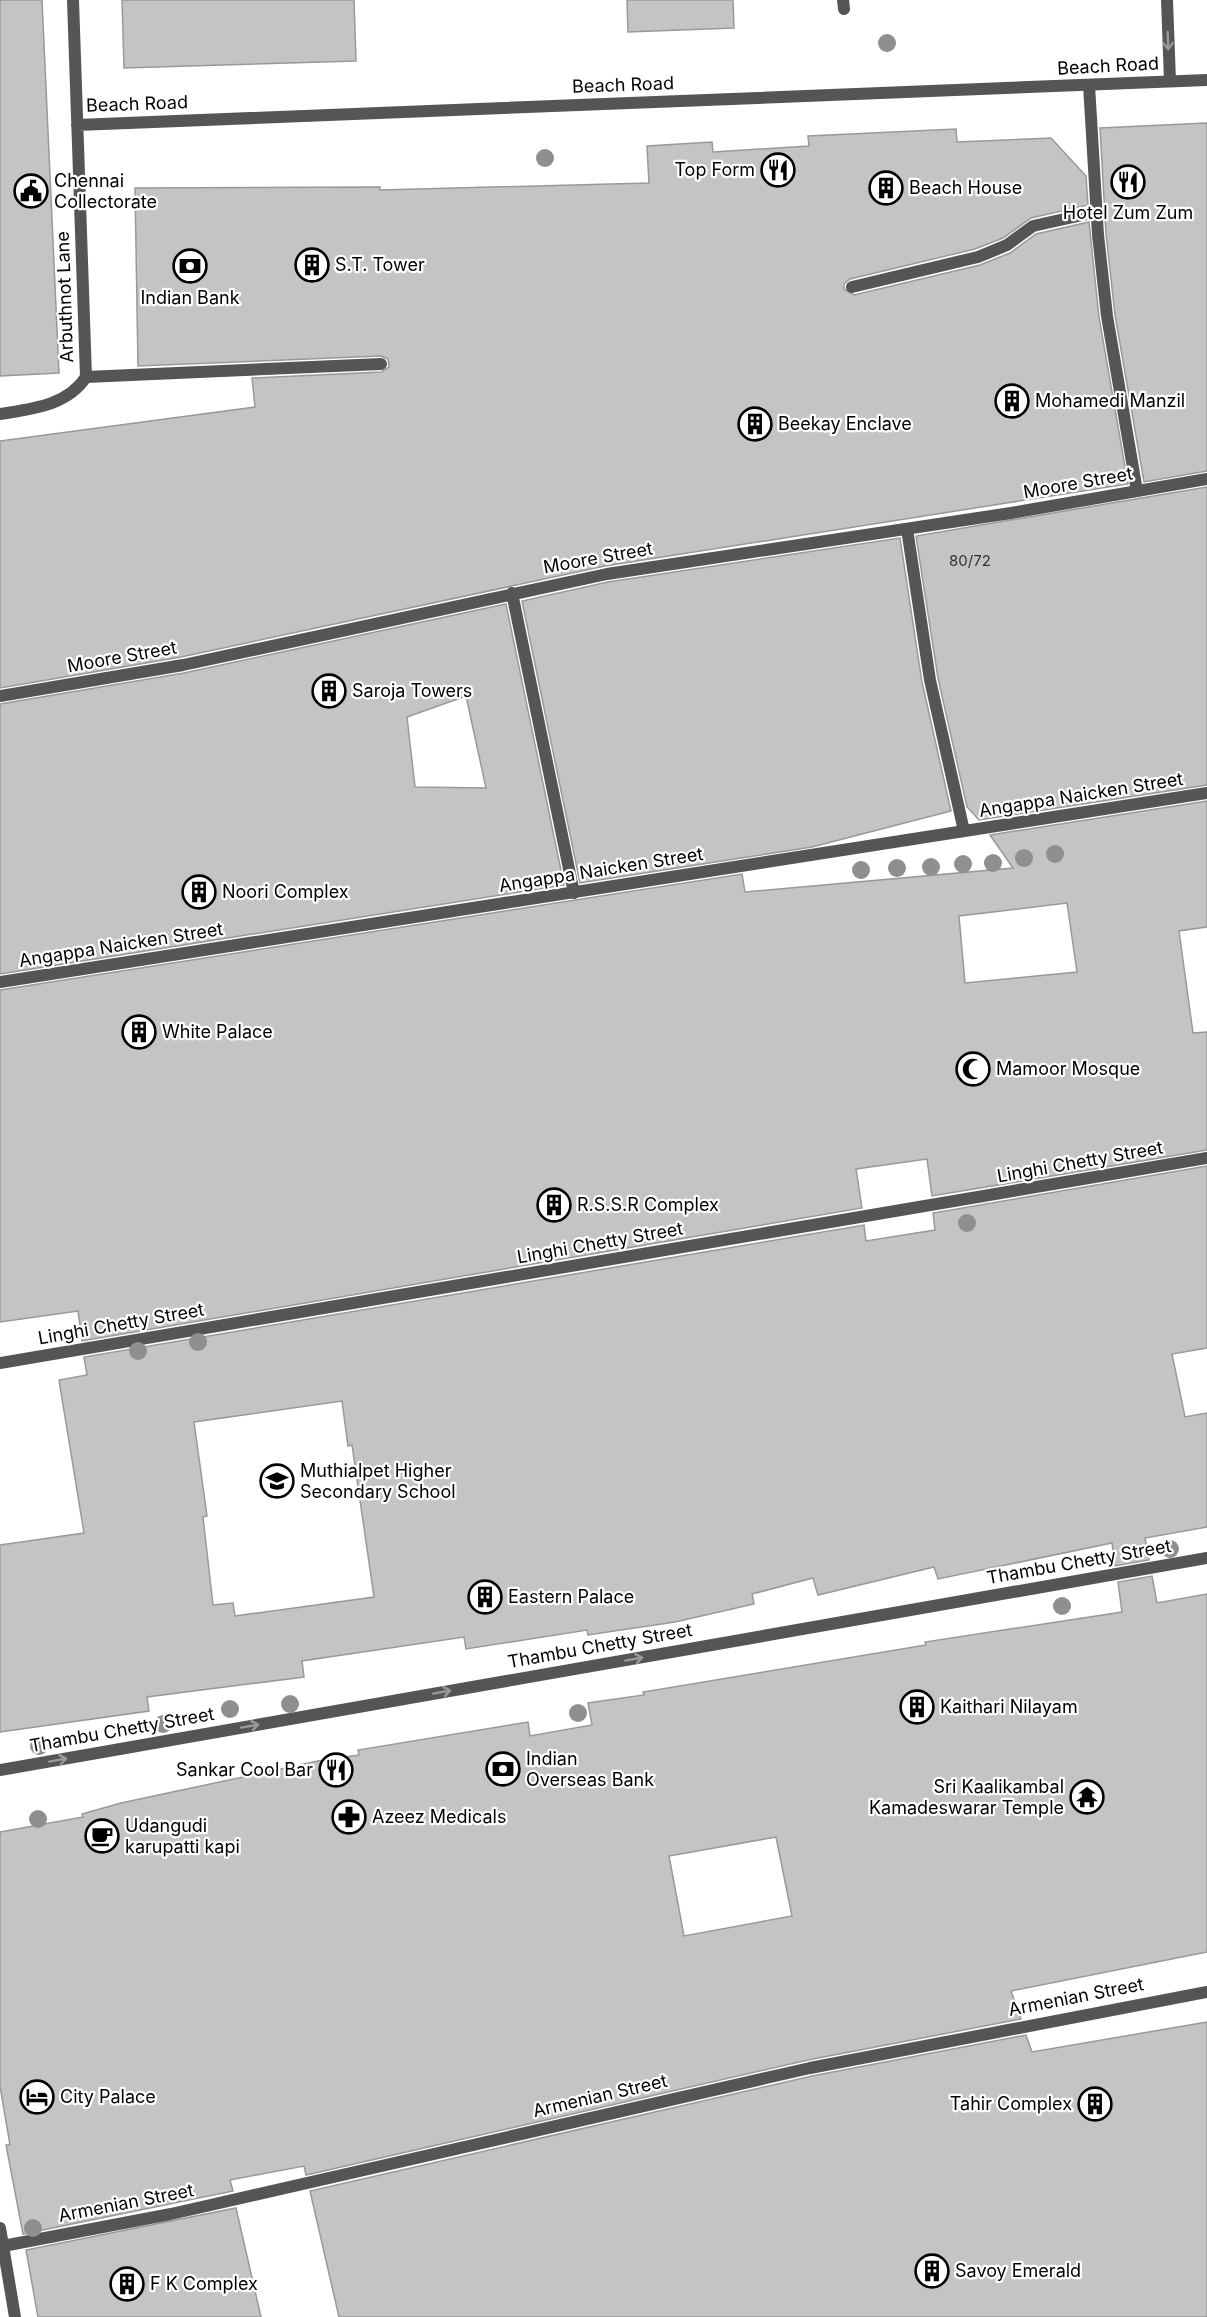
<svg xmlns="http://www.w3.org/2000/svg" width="1207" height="2317" font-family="Inter,sans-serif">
	<rect width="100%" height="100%" fill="#fff"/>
	<path fill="#c4c4c4" stroke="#999" stroke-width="1.5" fill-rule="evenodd" d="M0,0H42L59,373L0,376Z
		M122,0H354L356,61L124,68Z
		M627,0H733L734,28L628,32Z
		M1207,123V471L1144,482L1115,315L1106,234L1100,128Z
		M956,129L957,142L1051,138L1086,176L1088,205L1031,218L1003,238L975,249L850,279L844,284V289L854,295L980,265L1010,253L1036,234L1089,222L1099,317L1128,484L605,566L181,657L0,688V441L255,407L252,378L381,372L389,367L388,359L381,356L138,366L135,188L380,187V190L649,183L647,146L712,142L713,152L809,146L808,136Z
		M1207,487V785L979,820L967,807L938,678L916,536Z
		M900,538L922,682L951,811L812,847L580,883L522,601L608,582Z
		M506,604L564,885L0,974V704L184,673ZM466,696L486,788L415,787L407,717Z
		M1207,801V927L1179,931L1193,1033L1207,1032V1150L932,1196L927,1159L856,1169L862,1208L82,1341L78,1311L0,1322V990L742,874L745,892L1013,868L990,835ZM1067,903L1077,972L965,983L959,916Z
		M1207,1166V1348L1172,1354L1185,1417L1207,1413V1527L1145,1538L1149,1560L1115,1566L1112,1543L938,1579L934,1567L818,1595L813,1578L752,1594L754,1604L675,1622L588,1635L587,1630L466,1649L464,1637L302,1661L304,1677L147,1697L149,1711L0,1732V1545L84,1533L59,1380L87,1375L84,1357L864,1225L866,1241L935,1230L933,1213ZM342,1401L348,1446L352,1445L374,1597L235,1616L233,1603L213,1605L203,1517L207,1516L194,1422Z
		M1152,1576L1157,1603L1207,1594V1952L1011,1991L1021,2019L808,2060L306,2175L304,2166L230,2180L233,2191L23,2234L6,2145H10L0,2086V1832L83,1817L82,1814L121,1803L318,1761L359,1755L358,1750L528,1722L530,1736L592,1725L588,1703L644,1695L643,1692L926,1645L925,1642L1122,1612L1118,1582ZM776,1837L792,1916L684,1936L669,1856Z
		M1207,2022V2317H339L310,2191L812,2076L1026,2035L1032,2052Z
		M236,2208L261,2317H38L26,2250Z"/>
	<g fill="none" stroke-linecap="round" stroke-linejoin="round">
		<path stroke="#555" stroke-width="12" d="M843,0L844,9
			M1089,85L1098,235L1107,316L1137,491
			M852,287L978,257L1007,245L1033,226L1096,212
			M86,377L381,364
			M907,529L930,680L964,831"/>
		<path stroke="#555" stroke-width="12" d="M1167,0L1170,81
			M77,125L1207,80
			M0,414C31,409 67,406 86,377L73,0
			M512,593L574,893
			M0,696L183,665L607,574L1011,513L1207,479
			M0,982L1207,793
			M0,1363L1207,1158
			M0,1770L1207,1558
			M3,2246L171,2214L810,2068L1207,1992"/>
		<path stroke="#555" stroke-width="12" d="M0,2228L15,2317"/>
	</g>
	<g fill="#8f8f8f">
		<circle cx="887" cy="43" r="9"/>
		<circle cx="545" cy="158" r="9"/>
		<circle cx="1055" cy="854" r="9"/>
		<circle cx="1024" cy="858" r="9"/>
		<circle cx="993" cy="863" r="9"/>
		<circle cx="963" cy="864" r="9"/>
		<circle cx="931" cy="867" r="9"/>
		<circle cx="897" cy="868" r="9"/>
		<circle cx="861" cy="870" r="9"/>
		<circle cx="967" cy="1223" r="9"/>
		<circle cx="198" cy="1342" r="9"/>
		<circle cx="138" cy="1351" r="9"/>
		<circle cx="1170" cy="1549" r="9"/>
		<circle cx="1062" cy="1606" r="9"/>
		<circle cx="290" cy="1704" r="9"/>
		<circle cx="230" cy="1709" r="9"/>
		<circle cx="578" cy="1713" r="9"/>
		<circle cx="163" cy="1724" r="9"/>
		<circle cx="39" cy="1746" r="9"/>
		<circle cx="38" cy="1819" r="9"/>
		<circle cx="33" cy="2228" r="9"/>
	</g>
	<defs><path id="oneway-shaft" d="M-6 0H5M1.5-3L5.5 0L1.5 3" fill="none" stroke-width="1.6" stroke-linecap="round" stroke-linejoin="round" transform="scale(1.5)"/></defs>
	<g stroke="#999">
		<use href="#oneway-shaft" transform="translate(1168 41) rotate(88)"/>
		<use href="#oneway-shaft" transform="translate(634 1659) rotate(-10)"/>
		<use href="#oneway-shaft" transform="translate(442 1692) rotate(-10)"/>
		<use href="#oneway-shaft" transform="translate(250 1726) rotate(-10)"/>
		<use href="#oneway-shaft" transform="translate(58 1760) rotate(-10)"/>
	</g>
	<defs>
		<symbol id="restaurant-ring" viewBox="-11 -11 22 22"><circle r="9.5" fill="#fff" stroke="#000" stroke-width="1.5"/><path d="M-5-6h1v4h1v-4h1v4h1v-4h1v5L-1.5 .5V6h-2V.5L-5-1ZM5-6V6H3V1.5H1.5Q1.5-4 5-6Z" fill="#000"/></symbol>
		<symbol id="building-ring" viewBox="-11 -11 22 22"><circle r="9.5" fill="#fff" stroke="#000" stroke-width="1.5"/><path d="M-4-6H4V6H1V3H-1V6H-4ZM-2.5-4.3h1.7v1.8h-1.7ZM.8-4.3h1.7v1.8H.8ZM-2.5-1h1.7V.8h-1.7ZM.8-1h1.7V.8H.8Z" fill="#000"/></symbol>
		<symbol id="civic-ring" viewBox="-11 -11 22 22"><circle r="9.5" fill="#fff" stroke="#000" stroke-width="1.5"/><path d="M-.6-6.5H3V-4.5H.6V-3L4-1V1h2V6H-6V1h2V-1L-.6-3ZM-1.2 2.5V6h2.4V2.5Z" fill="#000"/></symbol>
		<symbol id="bank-ring" viewBox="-11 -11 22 22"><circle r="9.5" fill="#fff" stroke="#000" stroke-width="1.5"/><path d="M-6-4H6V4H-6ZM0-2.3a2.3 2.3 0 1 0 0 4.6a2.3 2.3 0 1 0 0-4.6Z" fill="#000"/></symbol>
		<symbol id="mosque-ring" viewBox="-11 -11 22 22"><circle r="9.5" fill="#fff" stroke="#000" stroke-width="1.5"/><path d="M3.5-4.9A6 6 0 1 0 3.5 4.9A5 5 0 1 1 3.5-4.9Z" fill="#000"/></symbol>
		<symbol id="school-ring" viewBox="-11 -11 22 22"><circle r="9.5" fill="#fff" stroke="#000" stroke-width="1.5"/><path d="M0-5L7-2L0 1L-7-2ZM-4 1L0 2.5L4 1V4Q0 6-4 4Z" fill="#000"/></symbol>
		<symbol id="temple-ring" viewBox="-11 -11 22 22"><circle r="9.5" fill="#fff" stroke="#000" stroke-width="1.5"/><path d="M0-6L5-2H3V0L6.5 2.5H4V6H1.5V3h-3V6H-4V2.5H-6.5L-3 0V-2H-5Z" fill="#000"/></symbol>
		<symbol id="pharmacy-ring" viewBox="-11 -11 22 22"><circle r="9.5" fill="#fff" stroke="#000" stroke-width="1.5"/><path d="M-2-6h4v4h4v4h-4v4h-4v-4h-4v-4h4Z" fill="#000"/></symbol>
		<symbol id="cafe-ring" viewBox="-11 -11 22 22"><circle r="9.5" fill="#fff" stroke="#000" stroke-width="1.5"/><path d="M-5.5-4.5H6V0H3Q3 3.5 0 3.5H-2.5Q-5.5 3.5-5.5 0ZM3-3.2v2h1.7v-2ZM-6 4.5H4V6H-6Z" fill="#000"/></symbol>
		<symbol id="hotel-ring" viewBox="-11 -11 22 22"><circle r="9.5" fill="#fff" stroke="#000" stroke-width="1.5"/><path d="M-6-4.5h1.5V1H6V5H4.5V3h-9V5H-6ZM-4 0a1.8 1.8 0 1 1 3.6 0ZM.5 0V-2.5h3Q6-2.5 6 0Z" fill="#000"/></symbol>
	</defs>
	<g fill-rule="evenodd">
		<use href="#restaurant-ring" x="759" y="151" width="38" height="38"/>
		<use href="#restaurant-ring" x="1109" y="163" width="38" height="38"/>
		<use href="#building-ring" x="867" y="169" width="38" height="38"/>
		<use href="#civic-ring" x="12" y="172" width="38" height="38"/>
		<use href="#building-ring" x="293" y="246" width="38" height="38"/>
		<use href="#bank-ring" x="171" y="247" width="38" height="38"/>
		<use href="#building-ring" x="993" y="382" width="38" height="38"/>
		<use href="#building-ring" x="736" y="405" width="38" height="38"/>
		<use href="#building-ring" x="310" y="672" width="38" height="38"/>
		<use href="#building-ring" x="180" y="873" width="38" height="38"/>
		<use href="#building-ring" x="120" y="1013" width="38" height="38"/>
		<use href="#mosque-ring" x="954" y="1050" width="38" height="38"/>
		<use href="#building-ring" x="535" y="1186" width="38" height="38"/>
		<use href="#school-ring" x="258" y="1462" width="38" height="38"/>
		<use href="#building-ring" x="466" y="1578" width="38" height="38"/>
		<use href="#building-ring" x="898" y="1688" width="38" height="38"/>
		<use href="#bank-ring" x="484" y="1750" width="38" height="38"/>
		<use href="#restaurant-ring" x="317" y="1751" width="38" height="38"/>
		<use href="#temple-ring" x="1068" y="1778" width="38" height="38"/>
		<use href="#pharmacy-ring" x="330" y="1798" width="38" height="38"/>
		<use href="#cafe-ring" x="83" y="1817" width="38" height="38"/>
		<use href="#hotel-ring" x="18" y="2078" width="38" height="38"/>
		<use href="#building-ring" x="1076" y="2085" width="38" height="38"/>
		<use href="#building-ring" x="913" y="2252" width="38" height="38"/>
		<use href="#building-ring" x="108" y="2265" width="38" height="38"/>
	</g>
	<g text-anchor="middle" stroke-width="4.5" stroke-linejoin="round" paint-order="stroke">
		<g font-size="15" fill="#313131">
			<text x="970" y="566">80/72</text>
		</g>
		<g font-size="18" fill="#000" stroke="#fff">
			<text transform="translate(1108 66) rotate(-3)" y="6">Beach Road</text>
			<text transform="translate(623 85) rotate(-2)" y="6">Beach Road</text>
			<text transform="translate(137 104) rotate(-2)" y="6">Beach Road</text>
			<text transform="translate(65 297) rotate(-92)" y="6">Arbuthnot Lane</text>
			<text transform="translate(1078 483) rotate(-10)" y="6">Moore Street</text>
			<text transform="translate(598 558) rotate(-10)" y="6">Moore Street</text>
			<text transform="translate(122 657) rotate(-10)" y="6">Moore Street</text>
			<text transform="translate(1081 795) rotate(-9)" y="6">Angappa Naicken Street</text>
			<text transform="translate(601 870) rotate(-9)" y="6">Angappa Naicken Street</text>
			<text transform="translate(121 945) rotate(-9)" y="6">Angappa Naicken Street</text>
			<text transform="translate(1080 1162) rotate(-10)" y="6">Linghi Chetty Street</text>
			<text transform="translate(600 1243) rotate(-10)" y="6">Linghi Chetty Street</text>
			<text transform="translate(121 1324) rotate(-10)" y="6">Linghi Chetty Street</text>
			<text transform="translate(1079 1562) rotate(-10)" y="6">Thambu Chetty Street</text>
			<text transform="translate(600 1646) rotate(-10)" y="6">Thambu Chetty Street</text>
			<text transform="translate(122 1730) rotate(-10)" y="6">Thambu Chetty Street</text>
			<text transform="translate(1076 1997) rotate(-11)" y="6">Armenian Street</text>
			<text transform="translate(600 2096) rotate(-13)" y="6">Armenian Street</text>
			<text transform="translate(126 2203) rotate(-11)" y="6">Armenian Street</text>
		</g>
		<g font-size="18" fill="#000" stroke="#fff" text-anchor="start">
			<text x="755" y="176" text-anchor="end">Top Form</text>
			<text x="54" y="187">Chennai<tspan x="54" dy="21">Collectorate</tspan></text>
			<text x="909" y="194">Beach House</text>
			<text x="1128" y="219" text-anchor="middle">Hotel Zum Zum</text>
			<text x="335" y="271">S.T. Tower</text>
			<text x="190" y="304" text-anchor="middle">Indian Bank</text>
			<text x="1035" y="407">Mohamedi Manzil</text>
			<text x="778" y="430">Beekay Enclave</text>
			<text x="352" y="697">Saroja Towers</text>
			<text x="222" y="898">Noori Complex</text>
			<text x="162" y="1038">White Palace</text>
			<text x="996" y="1075">Mamoor Mosque</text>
			<text x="577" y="1211">R.S.S.R Complex</text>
			<text x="300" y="1477">Muthialpet Higher<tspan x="300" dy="21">Secondary School</tspan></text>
			<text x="508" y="1603">Eastern Palace</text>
			<text x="940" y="1713">Kaithari Nilayam</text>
			<text x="526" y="1765">Indian<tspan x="526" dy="21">Overseas Bank</tspan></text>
			<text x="313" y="1776" text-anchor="end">Sankar Cool Bar</text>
			<text x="1064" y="1793" text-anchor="end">Sri Kaalikambal<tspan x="1064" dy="21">Kamadeswarar Temple</tspan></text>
			<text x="372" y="1823">Azeez Medicals</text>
			<text x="125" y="1832">Udangudi<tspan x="125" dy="21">karupatti kapi</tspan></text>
			<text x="60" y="2103">City Palace</text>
			<text x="1072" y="2110" text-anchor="end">Tahir Complex</text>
			<text x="955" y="2277">Savoy Emerald</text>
			<text x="150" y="2290">F K Complex</text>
		</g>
	</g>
</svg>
